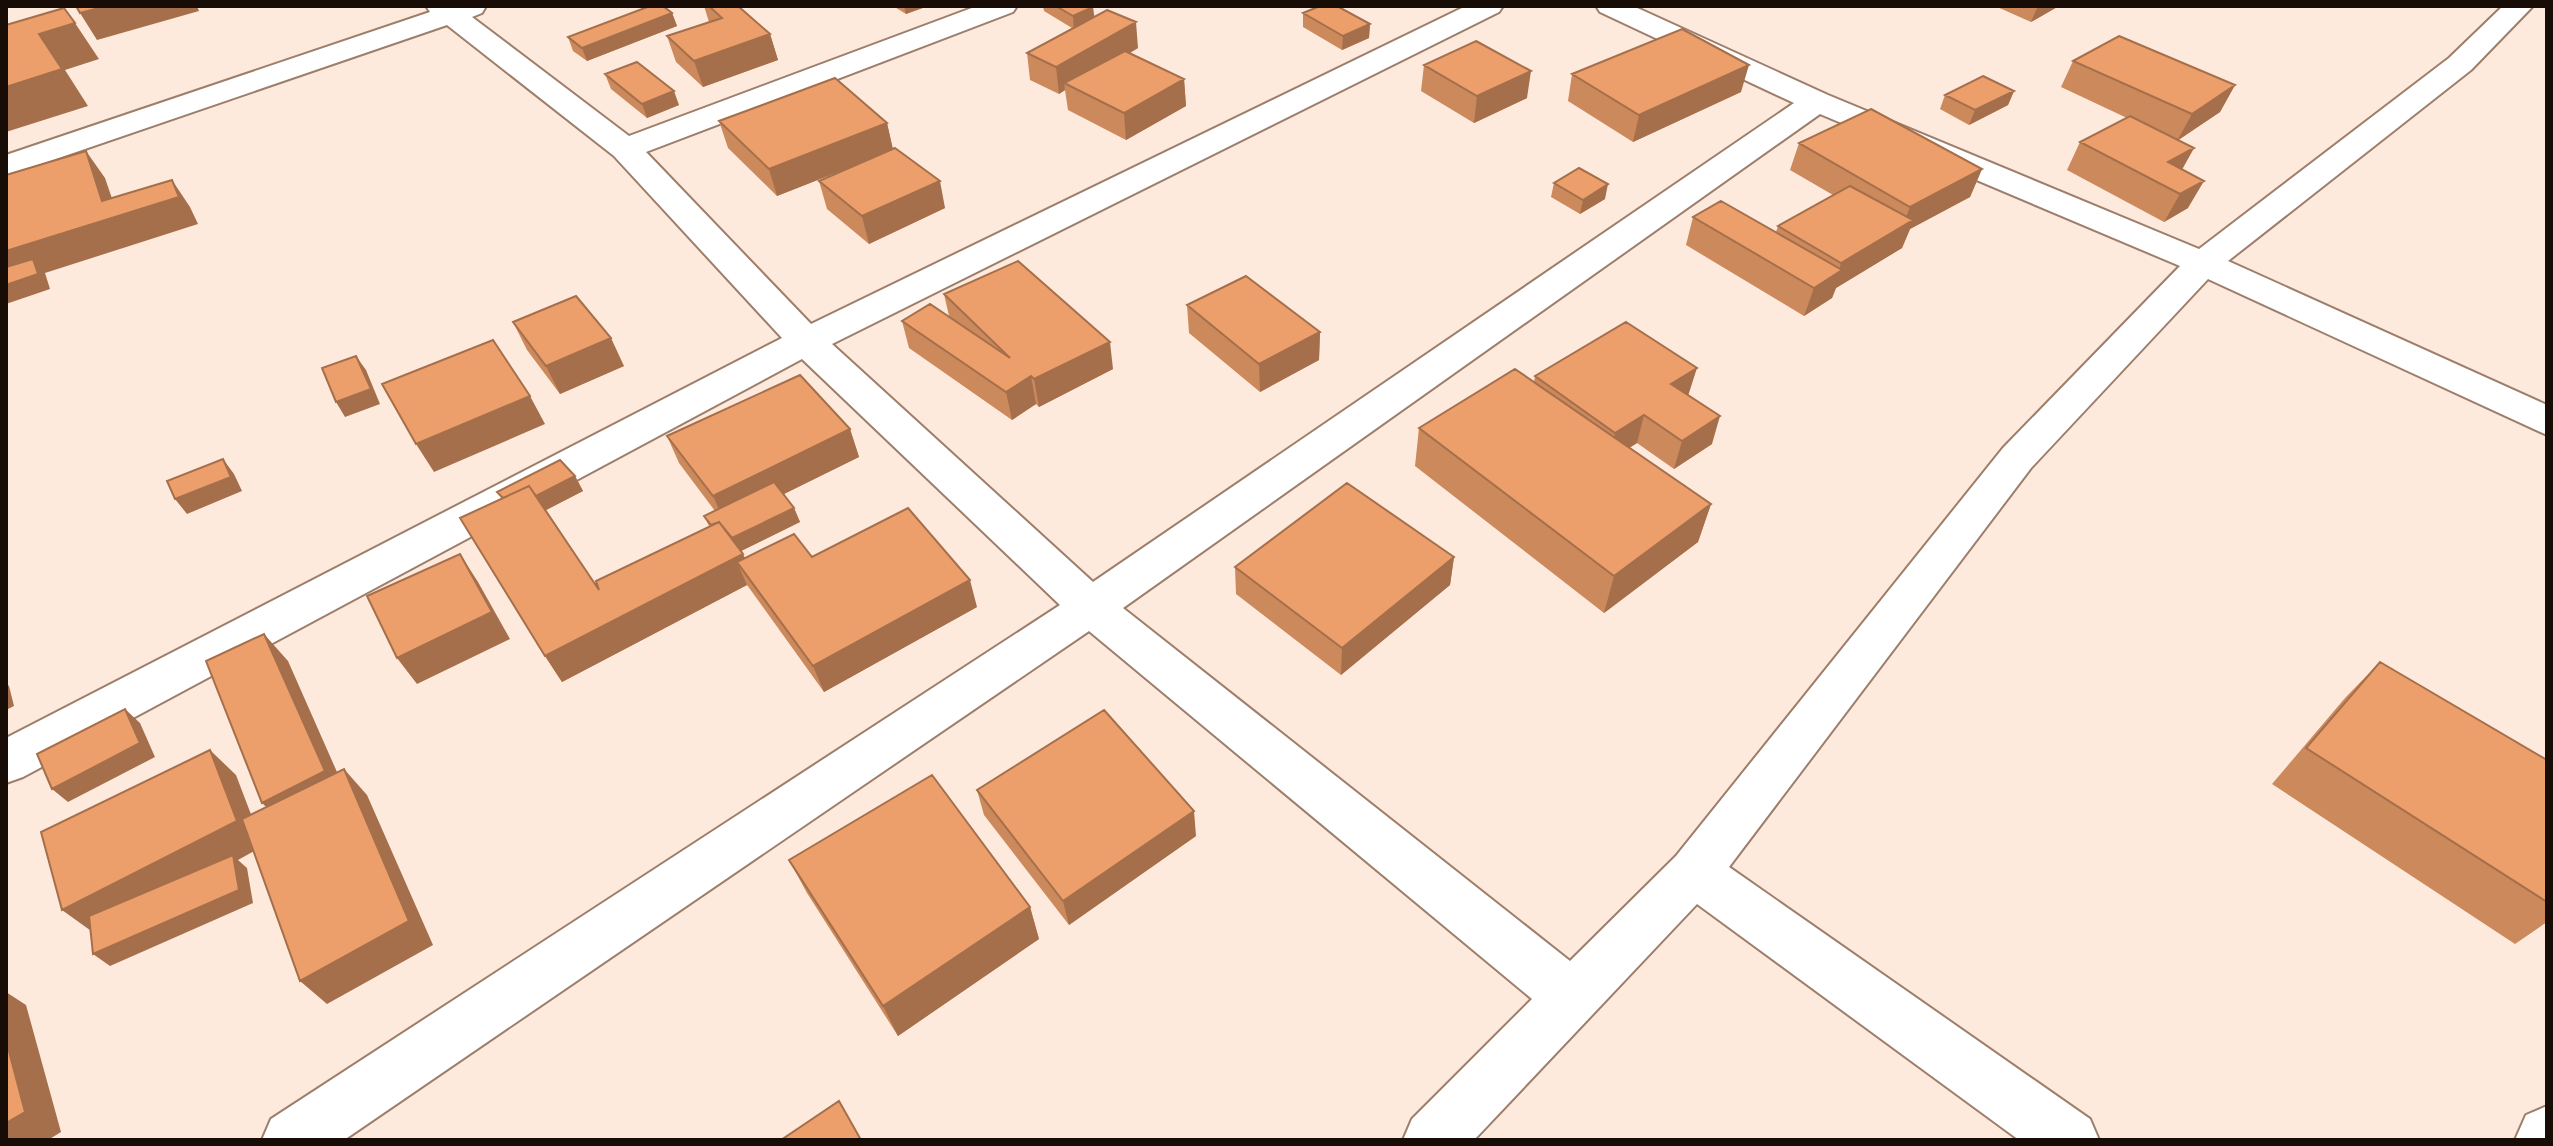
<svg xmlns="http://www.w3.org/2000/svg" width="2553" height="1146" font-family="'Varela Round',sans-serif">
	<rect width="100%" height="100%" fill="#feeadd"/>
	<g fill="none" stroke-linecap="round" stroke-linejoin="round">
		<defs>
			<path id="minor" d="M426,6H486L482,13L472,17L629,136L977,6H1017L1013,12L646,152L811,324L1466,6H1503L1499,12L832,344L1093,582L1794,103L1600,12L1596,6H1633L1828,95L2199,249L2449,58L2503,6H2533L2471,70L2228,261L2547,405V435L2208,279L2031,468L1729,867L2090,1119L2099,1140H2019L1697,904L1474,1140H1403L1412,1119L1532,999L1089,631L344,1140H262L271,1119L1060,605L802,359L23,777L6,783V738L782,338L614,156L447,25L6,176V155L430,12ZM1820,114L2180,266L2003,448L1676,856L1570,961L1123,608Z
				M2547,1106V1140H2515L2526,1115Z"/>
		</defs>
		<use href="#minor" stroke="#9d7e6b" stroke-width="4"/>
		<use href="#minor" fill="#fff" fill-rule="evenodd"/>
	</g>
	<path fill="#cb895c" d="M704,6H738L770,34L778,60L703,87L676,62L667,36L709,22Z
		M893,6H928L906,14Z
		M1043,6H1091L1094,16L1138,48L1130,53L1184,79L1186,106L1126,140L1068,110L1065,90L1059,94L1030,80L1027,53L1072,28L1044,11Z
		M1995,6H2059L2031,22Z
		M672,13L677,26L587,61L573,51L568,37Z
		M1303,13L1370,24L1369,38L1342,50L1303,27Z
		M2073,61L2235,85L2220,112L2178,140L2194,148L2182,169L2188,208L2164,222L2067,170L2080,142L2127,118L2061,87Z
		M1424,65L1527,98L1474,123L1421,91Z
		M605,74L679,105L647,118L611,89Z
		M1572,74L1741,92L1633,142L1568,101Z
		M2014,91L2008,105L1969,125L1940,109L1945,95Z
		M719,121L887,123L893,149L945,208L869,244L827,209L819,181L864,162L777,196L728,148Z
		M1799,143L1982,169L1970,197L1910,229L1902,248L1836,288L1832,298L1804,316L1686,245L1693,217L1776,232L1778,226L1833,195L1790,170Z
		M1554,183L1605,199L1580,214L1551,197Z
		M944,294L1113,369L1039,407L1036,404L1012,420L909,348L902,321L949,316Z
		M1187,305L1320,332L1319,360L1260,392L1189,333Z
		M513,322L624,366L560,394L527,350Z
		M1535,376L1689,395L1712,444L1674,469L1637,443L1629,448L1711,504L1698,542L1604,613L1415,466L1419,428L1534,382Z
		M850,429L859,457L784,494L794,508L800,522L741,551L745,558L812,557L977,607L824,692L747,585L562,682L545,656L502,499L497,492L575,476L583,491L546,510L599,590L709,526L704,516L715,511L679,463L667,436Z
		M1454,557L1450,585L1341,675L1236,594L1235,567Z
		M2380,662L2547,760V922L2515,944L2272,784L2345,698Z
		M977,790L1196,836L1069,925L984,815Z
		M789,860L1030,907L1039,939L898,1036L807,893Z"/>
	<path fill="#a56f4b" d="M107,6H197L199,11L97,40L80,13Z
		M904,6H928L906,14Z
		M2040,6H2059L2031,22L2037,8Z
		M1093,7L1095,21L1074,30L1073,16Z
		M672,13L677,26L587,61L582,48Z
		M1136,22L1138,48L1071,86L1064,83L1065,90L1059,94L1056,67Z
		M75,23L99,59L65,70L88,106L6,132V87L39,34Z
		M1370,24L1369,38L1342,50L1343,36Z
		M770,34L778,60L703,87L694,61Z
		M1749,65L1741,92L1633,142L1639,115Z
		M1531,71L1527,98L1474,123L1477,96Z
		M1184,79L1186,106L1126,140L1124,113Z
		M2235,85L2220,112L2177,141L2192,114Z
		M674,91L679,105L647,118L642,104Z
		M2014,91L2008,105L1969,125L1975,110Z
		M887,123L893,150L777,196L769,169Z
		M2194,148L2179,175L2168,162Z
		M86,151L105,178L118,216L172,180L190,207L198,224L45,273L50,289L6,304V251L102,201Z
		M1982,169L1970,197L1910,229L1902,248L1836,288L1832,298L1804,316L1814,288L1838,273L1841,263L1902,227L1910,207Z
		M940,181L945,208L869,244L862,216Z
		M2204,181L2188,208L2164,222L2180,194Z
		M1608,184L1605,199L1580,214L1583,200Z
		M1320,332L1319,360L1260,392L1259,364Z
		M611,338L624,366L560,394L546,366Z
		M1110,342L1113,369L1039,407L1034,379Z
		M356,356L366,370L380,404L345,417L336,402Z
		M1697,368L1688,396L1671,384Z
		M1031,376L1036,404L1012,420L1006,392Z
		M530,396L545,424L434,472L416,444Z
		M1644,415L1637,443L1609,461L1615,433Z
		M1720,416L1712,444L1674,469L1682,441Z
		M850,429L859,457L725,523L713,496Z
		M223,459L234,474L242,491L187,514L175,499Z
		M575,476L583,491L521,523L512,509Z
		M1711,504L1698,542L1604,613L1614,576Z
		M794,508L800,522L735,554L728,540Z
		M460,554L478,582L510,639L417,684L397,658Z
		M743,554L755,581L737,562L747,585L562,682L545,656Z
		M1454,557L1450,585L1341,675L1342,648Z
		M970,580L977,607L824,692L813,666Z
		M264,634L288,661L348,797L288,828L262,803Z
		M6,683L9,686L14,706L6,710Z
		M125,709L140,723L155,757L68,802L52,789Z
		M210,750L236,775L263,846L238,860L247,868L253,903L110,966L93,954L94,933L62,910Z
		M344,769L367,795L433,945L327,1004L300,981Z
		M1194,811L1196,836L1069,925L1063,901Z
		M1030,907L1039,939L898,1036L883,1006Z
		M6,992L26,1005L61,1132L48,1140H6Z"/>
	<path fill="#ec9f6b" stroke="#a56f4b" stroke-width="2" d="M76,6H107L80,13Z
		M650,6H663L672,13L582,48L568,37Z
		M709,6H738L770,34L694,61L667,36L722,18Z
		M1056,6H1091L1093,7L1073,16Z
		M1320,6H1337L1370,24L1343,36L1303,13Z
		M64,8L75,23L39,34L62,69L6,87V25Z
		M1107,10L1136,22L1056,67L1027,53Z
		M1682,29L1749,65L1639,115L1572,74Z
		M2119,36L2235,85L2192,114L2073,61Z
		M1476,41L1531,71L1477,96L1424,65Z
		M1125,51L1184,79L1124,113L1064,83Z
		M637,62L674,91L642,104L605,74Z
		M1983,76L2014,91L1975,110L1945,95Z
		M835,78L887,123L769,169L719,121Z
		M1871,109L1982,169L1910,207L1799,143Z
		M2130,116L2194,148L2168,162L2204,181L2180,194L2080,142Z
		M895,148L940,181L862,216L819,181Z
		M86,151L102,201L172,180L179,197L6,251V175Z
		M1579,168L1608,184L1583,200L1554,183Z
		M1850,186L1913,220L1841,263L1778,226Z
		M1721,201L1842,270L1814,288L1693,217Z
		M33,259L38,274L6,285V267Z
		M1018,261L1110,342L1034,379L1031,376L1006,392L902,321L930,304L1010,358L944,294Z
		M1246,276L1320,332L1259,364L1187,305Z
		M576,296L611,338L546,366L513,322Z
		M1626,322L1697,368L1671,384L1720,416L1682,441L1644,415L1615,433L1535,376Z
		M493,340L530,396L416,444L382,384Z
		M356,356L371,389L336,402L322,368Z
		M1515,369L1711,504L1614,576L1419,428Z
		M800,375L850,429L713,496L667,436Z
		M223,459L231,477L175,499L167,481Z
		M560,460L575,476L536,496L529,486L503,498L497,492Z
		M774,482L794,508L732,538L719,522L711,525L704,516Z
		M1347,483L1454,557L1342,648L1235,567Z
		M529,486L599,590L596,581L719,522L743,554L545,656L460,518Z
		M908,508L970,580L813,666L737,562L794,534L812,557Z
		M460,554L492,612L397,658L367,596Z
		M264,634L325,771L262,803L206,661Z
		M2380,662L2547,760V902L2306,748Z
		M125,709L140,743L52,789L37,754Z
		M1104,710L1194,811L1063,901L977,790Z
		M210,750L237,821L62,910L41,832Z
		M344,769L409,921L300,981L242,819Z
		M932,775L1030,907L883,1006L789,860Z
		M233,855L239,890L93,954L89,916Z
		M6,1040L25,1112L6,1123Z
		M839,1101L861,1140H781Z"/>
	<rect width="2553" height="1146" fill="none" stroke="#180d06" stroke-width="16"/>
</svg>
